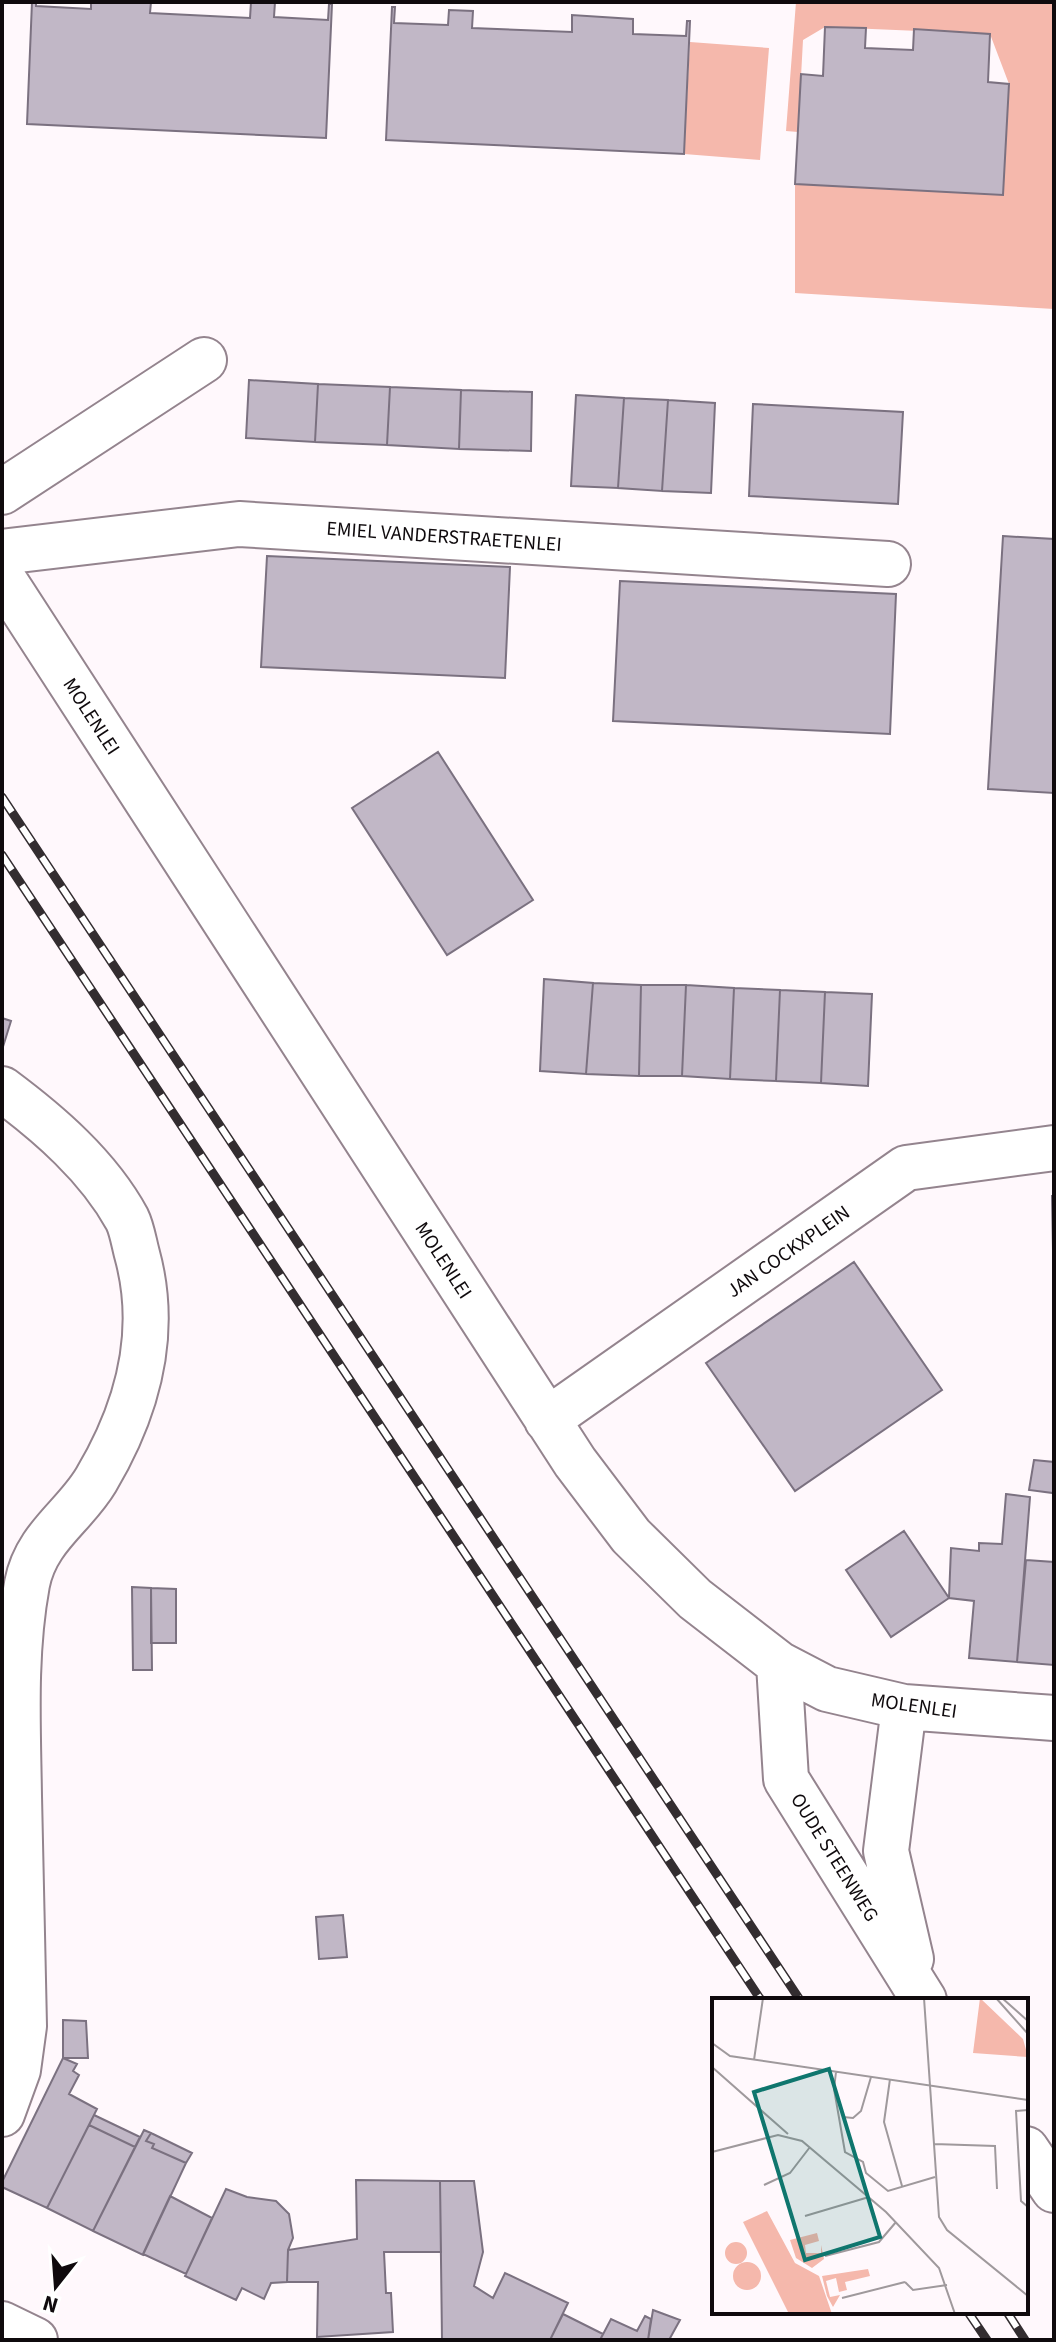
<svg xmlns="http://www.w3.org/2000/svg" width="1056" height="2342" font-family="'Source Sans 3',sans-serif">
	<rect width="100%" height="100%" fill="#fff8fc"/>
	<path fill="#f5b8ac" d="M796,2H1054V309L795,293V184L1003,195L1009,84L990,34L825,27L803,40L798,132L786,131Z
		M690,42L769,48L760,160L684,154Z"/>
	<path fill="#c1b7c6" stroke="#7b7180" stroke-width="2" d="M32,2H36V6L91,9V2H151L150,13L250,18L251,2H275L274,17L328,20L329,4H332L326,138L27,124Z
		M392,7H395L394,23L448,25L449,10L473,11L472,28L572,32V15L633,19V34L686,36L687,21H690L684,154L386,140Z
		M825,27L866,28L865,48L913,50L914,29L990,34L988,82L1009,84L1003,195L795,184L801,74L823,76Z
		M249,380L318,384L315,442L246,438Z
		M318,384L390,387L387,445L315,442Z
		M390,387L461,390L459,449L387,445Z
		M461,390L532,392L531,451L459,449Z
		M576,395L624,398L618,488L571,486Z
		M624,398L668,400L662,491L618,488Z
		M668,400L715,403L711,493L662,491Z
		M753,404L903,412L898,504L749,496Z
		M1003,536L1054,539V793L988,789Z
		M267,556L510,567L505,678L261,667Z
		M620,581L896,594L890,734L613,721Z
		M438,752L533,900L447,955L352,808Z
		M544,979L593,983L586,1074L540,1071Z
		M593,983L641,985L639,1076L586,1074Z
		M641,985H686L682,1076H639Z
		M686,985L734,988L730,1079L682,1076Z
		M734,988L780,990L776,1081L730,1079Z
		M780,990L825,992L821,1083L776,1081Z
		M825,992L872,994L868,1086L821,1083Z
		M2,1018L11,1021L2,1050Z
		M1052,1196H1054V1304Z
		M854,1262L942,1390L795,1491L706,1363Z
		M1034,1460L1054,1462L1053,1493L1029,1490Z
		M1006,1494L1030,1497L1017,1662L969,1658L974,1601L949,1598L951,1548L979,1551V1543L1002,1544Z
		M904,1531L949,1598L891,1637L846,1570Z
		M1026,1560L1054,1562V1665L1017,1662Z
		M132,1587L151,1588L152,1670H133Z
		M151,1588L176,1589V1643H151Z
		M343,1915L347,1957L319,1959L316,1917Z
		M63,2020L86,2021L88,2058H63Z
		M63,2058L77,2064L73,2071L79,2075L69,2094L97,2109L47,2208L2,2187V2182Z
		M94,2115L140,2137L135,2147L89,2125Z
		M89,2125L135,2147L93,2231L47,2208Z
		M144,2130L151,2133L146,2141L154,2144L152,2148L186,2163L143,2255L93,2231Z
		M151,2133L192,2153L186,2163L152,2148L154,2144L146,2141Z
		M356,2180L440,2181L441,2252H384L386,2293H391L393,2332L317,2337L318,2282H287L288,2250L357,2239Z
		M440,2181H474L483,2252L474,2286L493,2298L505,2273L568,2303L550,2340H442Z
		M226,2189L247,2197L276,2201L289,2214L293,2238L288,2250L287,2282L271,2283L264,2299L242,2288L236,2300L185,2276Z
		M170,2196L212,2218L186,2274L143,2254Z
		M653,2310L680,2320L669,2340H648Z
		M563,2314L603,2334L600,2340H550Z
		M645,2316L651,2319L648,2340H600L611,2319L637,2331Z"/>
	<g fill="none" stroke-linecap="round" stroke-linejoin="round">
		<defs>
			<path id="minor" d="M2,492L204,360
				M2,552L239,524L888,564
				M2,577L575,1462L631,1536L695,1599L779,1664L827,1689L904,1707L1054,1718
				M2,1089C49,1124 98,1166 127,1219C132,1229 134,1243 137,1254C159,1334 137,1411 96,1480C74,1517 36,1537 27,1584C14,1654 18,1726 19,1796C21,1873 22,1949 24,2026L18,2070L2,2114
				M547,1420L906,1168L1054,1148
				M779,1664L786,1779L924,2000
				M904,1707L886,1851L911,1959
				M1026,2149L1054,2190
				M2,2324L35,2340"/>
		</defs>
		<use href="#minor" stroke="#94848e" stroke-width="48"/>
		<use href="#minor" stroke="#fff" stroke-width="44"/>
		<defs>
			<path id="rail" d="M2,797L800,2000
				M2,855L761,2000
				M968,2312L987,2340
				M1007,2312L1025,2340"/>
		</defs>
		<use href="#rail" stroke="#332d30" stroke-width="9"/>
		<use href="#rail" stroke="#fff" stroke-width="6" stroke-dasharray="18" stroke-linecap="butt"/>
	</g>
	<g text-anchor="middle" stroke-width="7" stroke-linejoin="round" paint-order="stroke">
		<g font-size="20" fill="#0f0a0d" stroke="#fff">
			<text transform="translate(444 536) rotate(4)" y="7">EMIEL VANDERSTRAETENLEI</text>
			<text transform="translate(92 716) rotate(57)" y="7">MOLENLEI</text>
			<text transform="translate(788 1251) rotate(-35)" y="7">JAN COCKXPLEIN</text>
			<text transform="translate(444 1260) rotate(57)" y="7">MOLENLEI</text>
			<text transform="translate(914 1705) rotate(8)" y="7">MOLENLEI</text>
			<text transform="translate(835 1857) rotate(58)" y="7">OUDE STEENWEG</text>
		</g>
	</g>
	<g transform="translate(712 1998)">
		<rect width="316" height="316" fill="#fff8fc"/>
		<path d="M268,0L311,41L316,59L261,55ZM55,213L83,265L107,278L120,316H77L31,224ZM105,235L107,243L93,247L94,255H109V247L112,261L100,270L84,260L78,242ZM13 255a11 11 0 1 1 22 0a11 11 0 1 1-22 0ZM21 278a14 14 0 1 1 28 0a14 14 0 1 1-28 0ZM156,271L158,278L133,284L135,292L127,294L124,280L114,283L118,299L128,297L121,309L115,298L110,278Z" fill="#f5b8ac"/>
		<path fill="none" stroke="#9f999c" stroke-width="2" d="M212,0L227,219L235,232L316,298M284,0L316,36M290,0L316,23M0,45L18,58L316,102M42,62L51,0M0,69L76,136M124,74L122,91L133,154L151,164L154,175L176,193L223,179M178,81L172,124L190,188M316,112L304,113L309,203L316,209M131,119L141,120L149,113L159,79M222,146L283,148L285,191M0,154L66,137L90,143L174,214L227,270L243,316M52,187L78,175L98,149M93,218L157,199M113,258L167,244L184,224M193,284L201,292L235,287M130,300L193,284"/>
		<path fill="#0f766e" fill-opacity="0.15" stroke="#0f766e" stroke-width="4" d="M117,71L168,239L93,262L42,94Z"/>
		<rect width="316" height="316" fill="none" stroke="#0f0a0d" stroke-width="4"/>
	</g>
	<rect width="1056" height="2342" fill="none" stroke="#0f0a0d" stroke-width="8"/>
	<g transform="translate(56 2286) rotate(197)" stroke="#ffffff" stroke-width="6" paint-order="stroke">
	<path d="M0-6L14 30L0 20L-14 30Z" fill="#0f0a0d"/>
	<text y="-12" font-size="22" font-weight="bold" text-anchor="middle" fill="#0f0a0d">N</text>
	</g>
</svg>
